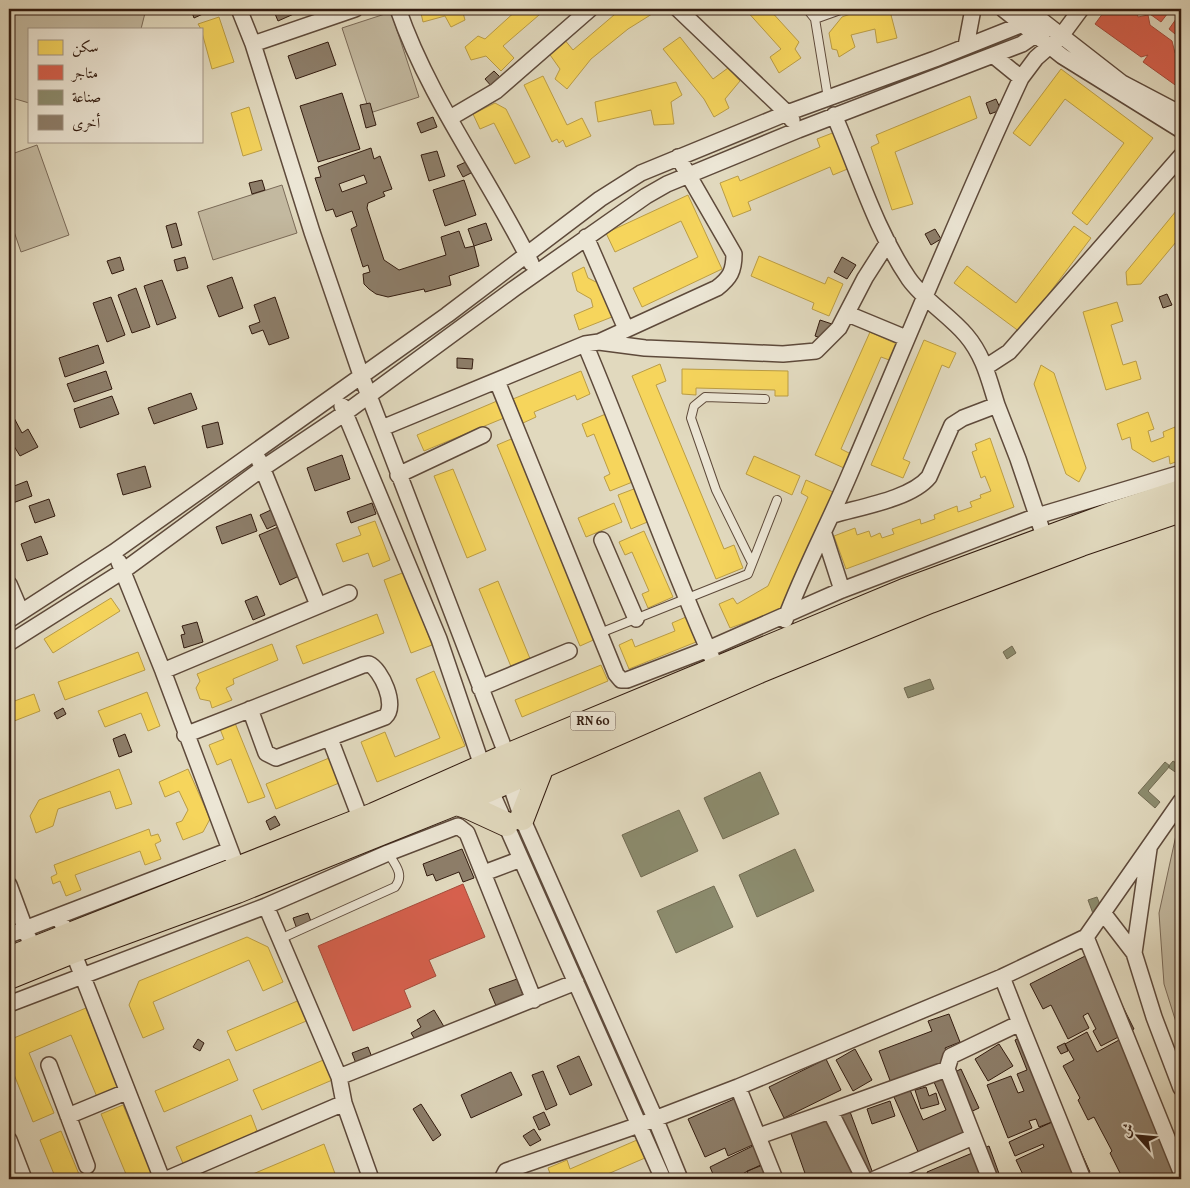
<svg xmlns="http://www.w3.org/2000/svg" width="1190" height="1188" font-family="Vollkorn,Amiri,serif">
	<rect width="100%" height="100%" fill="#e1d9be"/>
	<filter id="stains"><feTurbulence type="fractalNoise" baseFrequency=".004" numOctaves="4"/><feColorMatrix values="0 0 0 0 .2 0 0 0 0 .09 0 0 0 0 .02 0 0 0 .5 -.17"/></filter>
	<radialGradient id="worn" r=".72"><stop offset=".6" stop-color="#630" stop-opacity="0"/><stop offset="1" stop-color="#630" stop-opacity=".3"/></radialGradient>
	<path fill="#c3b9a0" stroke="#7a6a58" d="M14,9H146L141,29H29V103L9,97V27Z
		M391,12L419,97L370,113L342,28Z
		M37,145L69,235L21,252L9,217V155Z
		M282,185L297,233L213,260L198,212Z
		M1181,822V1038L1164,984L1159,913L1178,826Z"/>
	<path fill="#f6d55c" stroke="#bb9d45" d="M420,9H462L465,20L451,27L445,16L423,22Z
		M518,9H546L503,46L514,58L501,71L486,56L471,60L465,47L478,36L485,39Z
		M621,9H660L628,29L591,59L567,89L555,79L560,69L548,52L564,39L573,50Z
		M745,9H769L799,42L795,49L801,58L779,73L770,57L781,49Z
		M864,9H900L891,15L897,38L877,43L875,29L851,35L855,47L839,57L837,50L832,49L829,33L842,17Z
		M219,17L234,62L212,69L201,29L198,24Z
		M680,37L713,79L728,68L740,81L725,99L729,108L714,117L704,99L663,49Z
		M1061,69L1153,138L1087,225L1072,213L1124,143L1065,99L1030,146L1013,133Z
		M543,76L567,125L582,118L591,136L566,147L563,140L559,143L557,139L552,142L524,85Z
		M676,82L682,95L671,102L674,124L654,125L651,110L598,122L595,102Z
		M970,96L977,118L895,152L913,204L892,210L871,147L879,143L876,135Z
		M495,103L506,109L530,157L515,164L494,123L480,129L473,114Z
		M249,107L262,150L243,156L231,113Z
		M835,132L850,168L833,175L830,167L748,202L751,210L733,217L720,183L738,176L740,181L820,147L817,139Z
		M688,195L722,269L642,307L633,288L698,257L681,221L615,252L606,233Z
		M1181,205V236L1141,284L1127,285L1126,272Z
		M1074,226L1091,238L1020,332L954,283L967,266L1016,303Z
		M759,256L825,284L828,277L843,284L829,316L812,309L814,303L751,276Z
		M584,267L588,278L604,286L617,315L579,330L574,315L593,307L591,299L577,291L572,273Z
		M1117,302L1123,321L1111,325L1123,365L1136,361L1141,379L1106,390L1083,312Z
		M870,332L899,345L892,361L881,357L841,449L851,454L844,468L815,455Z
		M924,340L956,353L949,368L942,365L903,459L910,462L903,478L871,465Z
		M660,364L666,381L656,385L724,549L734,545L743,568L716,579L632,376Z
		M1041,365L1054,373L1086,468L1079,482L1066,474L1034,384Z
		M682,369L788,371V396H775V390L696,388V395L682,394Z
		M581,371L590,394L577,400L575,395L534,412L536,417L523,423L513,399Z
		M497,401L504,418L424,451L417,435Z
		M1148,412L1154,429L1148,431L1151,442L1164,437L1163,432L1175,427L1181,447V460L1170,464L1169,456L1153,462L1132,449L1130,437L1122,440L1117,424Z
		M608,413L635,481L610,491L604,477L610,474L594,434L587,437L582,424Z
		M516,437L598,638L580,646L497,445Z
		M990,438L1014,507L846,569L834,536L855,528L857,535L869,531L871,537L880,533L882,538L894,534L892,529L920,519L921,524L935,519L934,515L957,506L958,512L972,507L970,502L981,498L980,495L991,491L985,476L981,478L972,452L977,450L975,444Z
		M754,456L800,476L792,495L746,474Z
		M453,469L486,550L467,558L434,476Z
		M806,480L833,492L783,609L730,628L719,604L733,598L737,604L768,586L808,497L801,493Z
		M639,487L652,520L631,529L618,495Z
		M614,503L622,522L586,537L578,518Z
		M375,521L390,560L373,567L368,553L343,562L336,544L361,535L358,527Z
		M644,531L673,597L648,608L642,594L649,591L632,552L625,555L619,542Z
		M405,572L432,645L411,653L384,580Z
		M498,581L531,661L512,669L479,589Z
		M111,598L120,611L53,653L44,639Z
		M377,614L384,633L303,664L296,646Z
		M686,617L696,642L629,669L619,645L632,639L635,647L675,631L672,623Z
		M272,644L278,660L233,679L234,684L226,688L232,700L212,708L210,701L200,699L196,688L200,681L197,674Z
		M138,652L145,670L65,700L58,682Z
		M601,665L608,681L522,717L515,700Z
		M434,671L465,746L377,782L361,742L385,732L395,757L440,738L416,679Z
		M147,692L160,726L148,731L141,713L105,727L98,711Z
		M34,694L40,711L9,723V703Z
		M235,723L265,797L248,803L231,759L217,765L209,745L224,739L220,729Z
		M334,756L344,781L276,809L266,784Z
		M119,769L132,804L116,809L110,791L58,809L53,826L36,833L30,816L39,800Z
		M188,769L210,819L203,832L183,840L176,823L182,821L188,810L179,791L165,797L159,782Z
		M149,829L151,836L158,834L161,841L155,844L161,859L145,865L140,851L75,875L81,890L66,896L60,881L53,884L51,877L57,874L54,865Z
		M247,937L268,947L283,982L263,991L249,960L153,1002L164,1029L143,1038L129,1005L139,981Z
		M302,999L311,1019L236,1051L227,1031Z
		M86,1008L119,1088L97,1097L71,1035L29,1053L54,1113L33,1122L9,1062V1040Z
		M328,1058L337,1078L262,1110L253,1090Z
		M229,1059L238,1080L164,1112L155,1091Z
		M123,1105L154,1179H128L101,1114Z
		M251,1115L259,1136L185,1168L176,1147Z
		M61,1131L81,1179H56L40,1140Z
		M637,1140L645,1158L596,1179H552L548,1168L567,1160L570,1169Z
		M324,1144L337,1179H308L306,1174L294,1179H241Z"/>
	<path fill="#d6604d" stroke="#a54b3a" d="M1106,9H1136L1138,17L1148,15L1150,25L1172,41L1175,53L1181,44V86L1178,87L1143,62L1148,55L1141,57L1095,24Z
		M1143,9H1171L1161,22Z
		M1181,12V39L1169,29Z
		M463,884L485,937L429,960L436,976L404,990L411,1007L353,1031L318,946Z"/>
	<path fill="#8c8c6e" stroke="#716a52" d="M1012,646L1016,653L1007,659L1003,652Z
		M930,679L934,689L908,698L904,688Z
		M1173,761L1181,766V776L1168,767Z
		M1165,762L1170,766L1148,791L1160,802L1155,808L1138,793Z
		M760,772L779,814L723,839L704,798Z
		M679,810L698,851L641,877L622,835Z
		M795,849L814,891L757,917L739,875Z
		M714,886L733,927L676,953L657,911Z
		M1097,897L1104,915L1095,919L1088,900Z"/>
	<path fill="#8d7e6a" stroke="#321b0f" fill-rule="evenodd" d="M195,9H204L205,13L194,18L191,10Z
		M273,9H305L278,21Z
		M328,42L336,65L296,79L288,56Z
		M494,71L502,79L493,88L485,79Z
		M342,93L360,149L318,162L300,106Z
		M996,99L1001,110L990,114L986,103Z
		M370,103L376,125L366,128L360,105Z
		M433,117L437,127L421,133L417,123Z
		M371,148L374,159L380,156L392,189L383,192L385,196L368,203L367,208L384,260L399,270L446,255L441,237L459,231L465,248L474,246L479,266L449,276L451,285L425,292L424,289L388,297L376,294L369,289L364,284L363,274L370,272L368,265L363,267L351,229L357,226L352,211L336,217L333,209L326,211L315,178L321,177L318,167ZM364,175L367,183L342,192L339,184Z
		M437,151L445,176L429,181L421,155Z
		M468,161L473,172L463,177L457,166Z
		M262,180L265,190L252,194L249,183Z
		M464,180L476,215L445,226L433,190Z
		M176,223L182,245L172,248L166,226Z
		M486,223L492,240L474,246L468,229Z
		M935,229L941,239L931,245L925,234Z
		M120,257L124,270L112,274L107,261Z
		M185,257L188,268L177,271L174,260Z
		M842,257L856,265L847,279L834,272Z
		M232,277L243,308L219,317L207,286Z
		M162,280L176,318L157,325L144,286Z
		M136,288L150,327L132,333L118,295Z
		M1167,294L1172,305L1163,308L1159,297Z
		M111,297L125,335L107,342L93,303Z
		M275,297L289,338L269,345L263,330L252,334L249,326L260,322L254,305Z
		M820,320L832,324L827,340L815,336Z
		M98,345L104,363L65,377L59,358Z
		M457,358L473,359L472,369L457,368Z
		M106,371L112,389L74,402L67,384Z
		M191,393L197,409L154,424L148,408Z
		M112,396L119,414L80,428L74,409Z
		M12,414L22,433L28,429L38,447L20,456L9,438V416Z
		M218,422L223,444L207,448L202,426Z
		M342,455L350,479L315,491L307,468Z
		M145,466L151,487L123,495L117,474Z
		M27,481L32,496L10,504L9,488Z
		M49,499L55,516L35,523L29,506Z
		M372,503L376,514L351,523L347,512Z
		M273,509L280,523L267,529L260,515Z
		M251,514L257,531L222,544L216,527Z
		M278,527L299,576L280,585L259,535Z
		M41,536L48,554L27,561L21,544Z
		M257,596L265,615L253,620L245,601Z
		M197,622L203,642L184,648L181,635L185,634L182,626Z
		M63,708L66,714L57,719L54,713Z
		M125,734L132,752L119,757L113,739Z
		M275,816L280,825L270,830L266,821Z
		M462,849L474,878L463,882L459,872L436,881L433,874L427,876L423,864Z
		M308,913L313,927L298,932L293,918Z
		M1095,951L1134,1029L1101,1046L1093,1031L1096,1029L1088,1013L1083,1016L1089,1028L1068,1039L1051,1005L1043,1009L1030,984Z
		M517,979L526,1003L499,1013L489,989Z
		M434,1010L446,1030L419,1046L411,1033L421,1027L417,1020Z
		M949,1014L960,1042L945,1048L950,1061L891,1083L879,1051L932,1031L928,1021Z
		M1087,1032L1097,1052L1119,1040L1181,1156V1179H1123L1110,1153L1112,1151L1094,1117L1088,1120L1078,1100L1080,1098L1063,1066L1074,1060L1065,1044Z
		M1030,1033L1065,1117L1039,1127L1036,1119L1029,1121L1032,1128L1008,1138L987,1085L1011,1076L1018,1093L1024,1091L1017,1074L1027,1070L1015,1040Z
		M198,1039L204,1043L200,1051L193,1047Z
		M1065,1043L1068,1051L1061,1054L1057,1047Z
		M999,1044L1013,1066L988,1081L975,1059Z
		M368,1047L373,1060L357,1066L352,1053Z
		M855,1049L872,1080L853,1091L836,1060Z
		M579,1056L592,1085L570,1095L557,1066Z
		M826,1059L841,1090L784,1118L769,1087Z
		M961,1069L979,1108L962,1116L969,1132L919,1154L894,1097L910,1090L923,1120L946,1110L934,1082Z
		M543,1071L557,1105L546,1110L532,1075Z
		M511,1072L522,1095L471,1118L461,1095Z
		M926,1087L929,1096L936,1093L939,1104L921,1109L915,1090Z
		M748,1093L768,1138L728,1156L725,1148L705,1157L688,1119Z
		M890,1101L895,1116L872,1124L867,1109Z
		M421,1104L441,1135L433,1141L413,1109Z
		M849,1109L875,1179H807L790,1131Z
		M544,1112L550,1125L539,1130L533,1117Z
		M1065,1116L1090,1172L1082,1176L1081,1173L1067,1179H1025L1016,1160L1044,1147L1043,1144L1015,1156L1009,1142Z
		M534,1129L541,1140L530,1146L523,1136Z
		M765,1140L773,1159L744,1173L747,1179H715L710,1167Z
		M989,1146L1001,1179H929L927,1172Z
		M774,1161L770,1179H762L761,1176L749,1179L747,1171Z"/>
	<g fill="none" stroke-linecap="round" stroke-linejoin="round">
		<defs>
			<path id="service" d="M807,9L815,19L828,98
				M815,19L843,9
				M752,563L716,490L691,418L694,406L705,397L765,399
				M600,633L748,574L777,500
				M280,939L395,887C405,875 395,864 388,853"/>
			<path id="minor" d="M239,9L253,44L312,232L361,375L507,756L509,780L522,818L655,1118L680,1179
				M398,9C429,99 489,178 531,263
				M678,9L787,113L792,120
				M1003,9L1062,56L1181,130
				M1027,9L1122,83L1181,114
				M253,44L355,9
				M966,46L973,9
				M994,56L1021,78
				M450,118L496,91L590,9
				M586,237L626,329
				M848,314L906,338
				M599,342L645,348L783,354L816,351L839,328L865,278L888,242
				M585,344C629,448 666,555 712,658
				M986,367L1009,352L1181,156
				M497,381L616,674L621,680H627L708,649L842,590L1037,516L1181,473
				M997,405L1018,459L1045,539
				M342,406L439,639L490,789L663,1179
				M382,428L585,344L599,342L717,288C730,278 734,271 734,254L678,157
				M259,460L318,605
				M398,475L483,435
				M833,515C860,507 911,499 929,477L952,425L963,418L997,405C989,380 984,356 966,335C949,315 925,301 909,279C875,229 858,170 834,115
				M824,534L842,590
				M602,540L636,619
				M119,562L163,671L237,868
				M9,584L21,612
				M9,620L114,552L447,315L600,199L641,173L787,113L935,59L1023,24L1036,16
				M785,620C804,569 830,521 851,471C907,340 961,207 1021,78L1036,58L1061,36L1081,9
				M9,643L123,571L263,468L345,413L515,288L646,196L667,184L798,130L1022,44L1048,26
				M163,671L349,593
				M480,688L569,651
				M185,735L363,665L369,664C381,669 398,706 385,717L276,758L266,753L250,709
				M330,739L361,820
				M484,873L521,859
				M9,885L29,939
				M266,906L339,1077L576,982
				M1104,914L1134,953L1154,1017L1181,1088
				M59,916L162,1179
				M9,935L230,850
				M1086,937L1181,1172
				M1134,953L1149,849
				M9,1004L266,906L388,853L458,826L467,833L534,1000
				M1020,1023L1083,1179
				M49,1065L87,1166
				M339,1077L344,1103L371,1179
				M738,1087L775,1179
				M830,1111L947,1069
				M68,1116L126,1092
				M759,1136L830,1111L864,1179
				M9,1140L24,1179
				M167,1179L344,1103
				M502,1179L506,1171L639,1125L738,1087L1002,977L1086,937L1181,801
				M875,1179L973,1137
				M990,1179L947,1069L951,1056L1020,1023L1002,977"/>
			<path id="primary" d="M454,802L469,807L506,824
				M522,818L542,766
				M9,959L374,815L507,756L904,591L1110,515L1181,492
				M9,977L73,951L237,891L490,789L759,671L930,601L1081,544L1181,510"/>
		</defs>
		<use href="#service" stroke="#5e4a3b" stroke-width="10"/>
		<use href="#minor" stroke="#5e4a3b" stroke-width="18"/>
		<use href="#primary" stroke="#321b0f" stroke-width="26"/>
		<use href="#service" stroke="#ece6d5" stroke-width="8"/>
		<use href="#minor" stroke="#ece6d5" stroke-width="15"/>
		<use href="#primary" stroke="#e1d9be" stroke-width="24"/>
	</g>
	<g text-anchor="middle" stroke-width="5" stroke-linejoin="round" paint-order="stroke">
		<rect fill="#ece6d5" stroke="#6a584a" stroke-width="1" x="570.5" y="711.5" width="45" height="19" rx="4"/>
		<g font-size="12" font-weight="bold" fill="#321b0f">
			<text x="593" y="725">RN 60</text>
		</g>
	</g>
	<rect width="1190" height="1188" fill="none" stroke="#e1d9be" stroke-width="30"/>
	<rect x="10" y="10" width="1170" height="1168" fill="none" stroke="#321b0f" stroke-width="2.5"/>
	<rect x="15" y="15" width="1160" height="1158" fill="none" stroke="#321b0f"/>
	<rect x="28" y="28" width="175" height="115" fill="#ece6d5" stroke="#a29586"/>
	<rect x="38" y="40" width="25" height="15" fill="#f6d55c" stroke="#a29586"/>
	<text x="72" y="52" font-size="15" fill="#321b0f">سكن</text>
	<rect x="38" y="65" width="25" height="15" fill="#d6604d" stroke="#a29586"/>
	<text x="72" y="78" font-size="15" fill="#321b0f">متاجر</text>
	<rect x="38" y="90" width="25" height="15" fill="#8c8c6e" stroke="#a29586"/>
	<text x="72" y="102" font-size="15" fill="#321b0f">صناعة</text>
	<rect x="38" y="115" width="25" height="15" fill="#8d7e6a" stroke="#a29586"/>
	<text x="72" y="128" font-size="15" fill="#321b0f">أخرى</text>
	<g transform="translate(1138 1136) rotate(297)" stroke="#ece6d5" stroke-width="4" paint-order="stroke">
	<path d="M0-4L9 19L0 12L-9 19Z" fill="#321b0f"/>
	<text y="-8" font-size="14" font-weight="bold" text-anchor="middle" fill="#321b0f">ش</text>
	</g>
	<rect width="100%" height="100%" filter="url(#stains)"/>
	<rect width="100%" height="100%" fill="url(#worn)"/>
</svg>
